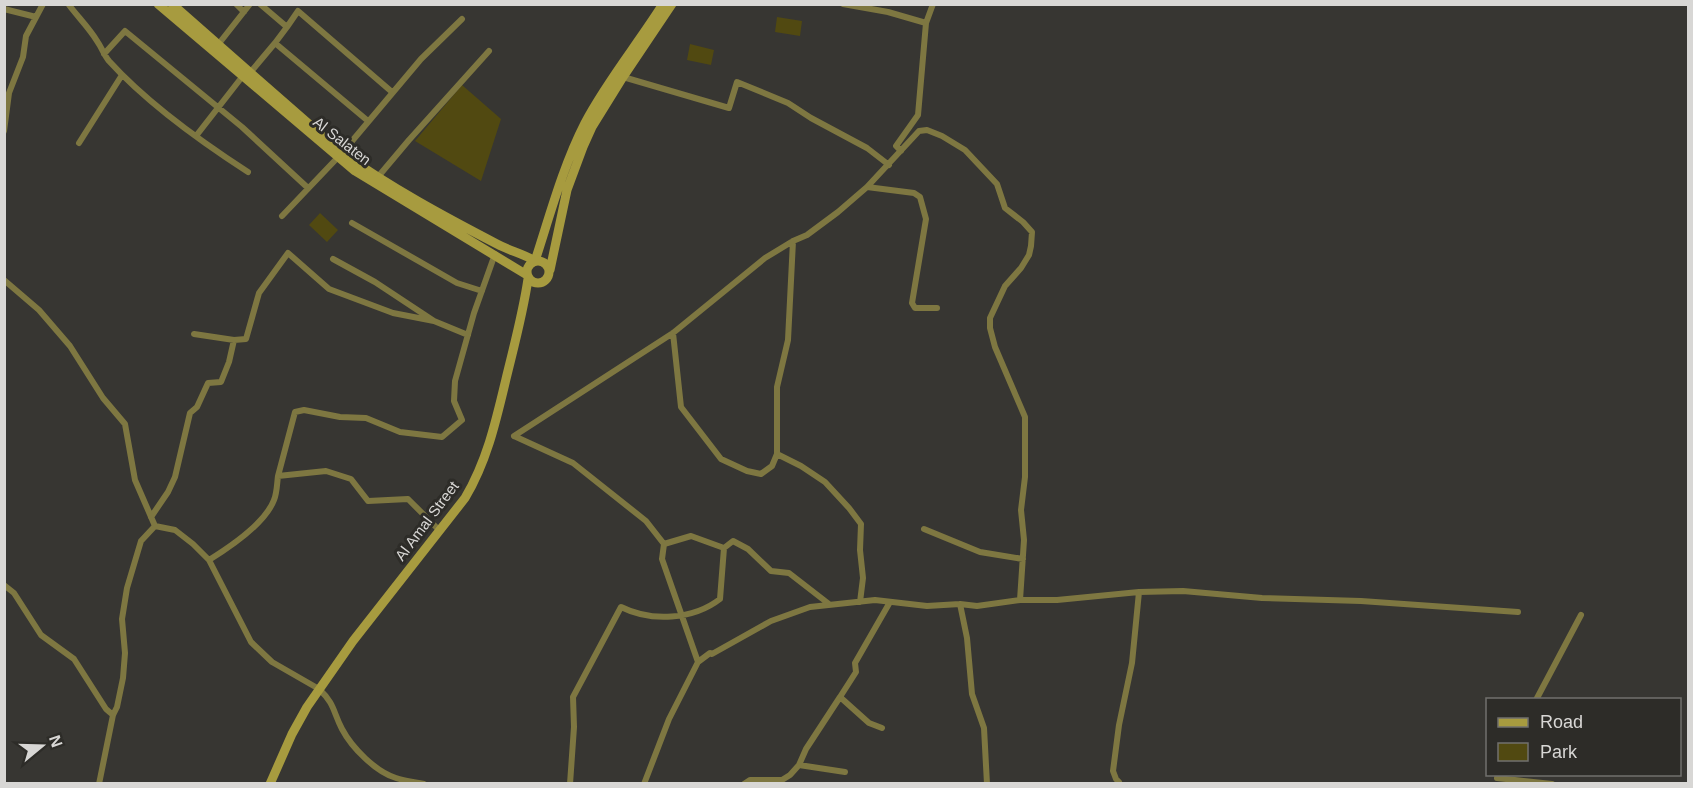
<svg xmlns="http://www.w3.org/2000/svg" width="1693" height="788" font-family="Helvetica,sans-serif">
	<rect width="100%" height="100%" fill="#373632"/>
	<path fill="#514911" d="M777,17L802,21L800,36L775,32Z
		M690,44L714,50L711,65L687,60Z
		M462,85L501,119L481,181L415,141Z
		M320,213L338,230L327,242L309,225Z"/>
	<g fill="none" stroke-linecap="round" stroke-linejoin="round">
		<path stroke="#7e7741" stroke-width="6" d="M236,4L244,12
			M843,4L888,12L926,23
			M69,5C78,17 90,29 97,41C102,48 104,55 109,61C148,104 200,141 248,172
			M4,9L36,17
			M287,27L298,11L392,92
			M275,43L368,121
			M217,46L250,4
			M104,54L125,31L242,127L308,188
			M249,74L275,43L287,27L260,4
			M623,77L729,108L737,82L788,103L811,118L867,148L889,165
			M4,131L9,93L23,57L26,36L43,4
			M196,136L242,77
			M79,143L122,75
			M901,151L896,146L918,115L926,23L933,4
			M377,178L409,140L489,51
			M867,187L914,193L920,197L926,219L912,303L915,308H937
			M282,216L342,153L421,59L462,19
			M352,223L457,283L482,291
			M333,259L375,282L434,321L468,335
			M4,280L39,310L70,346L103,398L125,424L135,480L155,526
			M673,333L681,407L721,459L747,471L761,474L772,466L777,454V387L788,340L793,241
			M194,334L234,340L246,339L259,293L288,253L329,289L393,313L434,321
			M514,436L673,333L765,258L793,241L807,235L838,212L867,187L919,131L927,130L942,136L965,150L997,184L1005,208L1023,222L1032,232L1031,246L1029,255L1021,268L1005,286L990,318V328L995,347L1025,417V477L1021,510L1024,540L1020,600
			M514,436L573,463L646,521L664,544L662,559L698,662
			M777,454L801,466L825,482L849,508L861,524L860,550L863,578L860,602
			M278,476L295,412L304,410L340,417L366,418L400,432L442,437L462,420L454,401L455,381L474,313L495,254
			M151,517L168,492L175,477L190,413L197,407L208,383L221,382L229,362L234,340
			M924,529L980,552L1023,559
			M664,544L691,536L724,548L733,541L748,549L771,571L789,573L829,604
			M209,560C230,547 265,524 274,500C277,493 277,483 278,476L326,471L351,479L368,501L408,499L440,531
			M4,585L14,593L41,635L74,659L106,709L113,715
			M960,604L967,638L972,694L984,728L987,784
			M840,697L856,672L855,663L890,602
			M1536,700L1581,615
			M799,765L845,772
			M1497,778L1552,784
			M1119,782L1116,779L1113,771L1119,725L1132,663L1139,592
			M99,784L113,715L117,707L123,678L125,653L122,619L127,588L141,541L155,526L175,530L193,544L209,560L251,642L272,662L319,689C335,704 333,712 342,729C352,748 376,772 396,778C405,781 415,782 424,784
			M570,784L574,727L573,697L621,607C651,622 693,620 720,599L724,548
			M644,784L669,719L698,662L710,653L712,654L771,621L810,607L875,600L927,606L960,604L977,606L1020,600H1057L1139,592L1183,591L1262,598L1361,601L1518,612
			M744,784L750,780H782L790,775L799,765L806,749L840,697L869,723L882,728"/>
		<path stroke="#a79b3f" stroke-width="9" d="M158,4L355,171L527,275
			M172,4L342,153C391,188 445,217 497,244C510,251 524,254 535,261C550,215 563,166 585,123C607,81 638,44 663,4
			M527 272a11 11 0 1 1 22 0a11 11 0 1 1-22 0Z
			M550,270L567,190L583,147L592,127L623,77L672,4
			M270,784L292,734L307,707L353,641L465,498C487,461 496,421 506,379C514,346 523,313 528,279"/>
	</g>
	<g text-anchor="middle" stroke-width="6" stroke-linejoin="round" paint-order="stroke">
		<g font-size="15" fill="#d8d7d5" stroke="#2d2c28">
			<text transform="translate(342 141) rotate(38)" y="5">Al Salaten</text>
			<text transform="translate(427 521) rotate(-53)" y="5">Al Amal Street</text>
		</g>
	</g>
	<rect width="1693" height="788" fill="none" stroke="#d8d7d5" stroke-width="12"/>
	<rect x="1486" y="698" width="195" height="78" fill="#2d2c28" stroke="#71706d" stroke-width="1.5"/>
	<rect x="1498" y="718" width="30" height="9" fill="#a79b3f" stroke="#71706d" stroke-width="1.5"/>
	<text x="1540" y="728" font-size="18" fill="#d8d7d5">Road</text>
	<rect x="1498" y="743" width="30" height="18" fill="#514911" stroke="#71706d" stroke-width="1.5"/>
	<text x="1540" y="758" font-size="18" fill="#d8d7d5">Park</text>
	<g transform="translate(42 746) rotate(71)" stroke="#2d2c28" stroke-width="4.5" paint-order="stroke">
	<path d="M0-4.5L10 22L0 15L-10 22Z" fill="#d8d7d5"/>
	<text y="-9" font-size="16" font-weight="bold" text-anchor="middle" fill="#d8d7d5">N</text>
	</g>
</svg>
